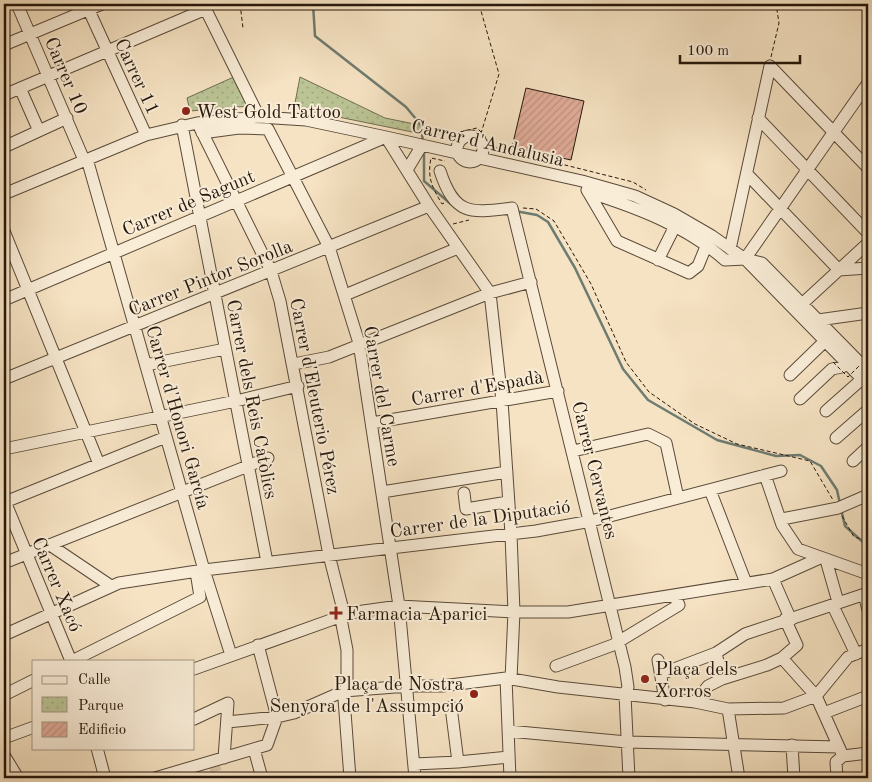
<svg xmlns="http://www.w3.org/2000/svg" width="872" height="782" font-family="'Old Standard TT',serif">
	<defs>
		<pattern id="park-dots" width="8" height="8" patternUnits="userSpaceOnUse" patternTransform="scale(1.25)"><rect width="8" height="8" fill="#bbc495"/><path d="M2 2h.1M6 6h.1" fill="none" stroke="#a1a87f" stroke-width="1.8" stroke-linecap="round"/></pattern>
		<pattern id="building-hatch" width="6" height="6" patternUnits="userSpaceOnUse" patternTransform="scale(1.25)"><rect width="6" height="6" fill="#e1ac99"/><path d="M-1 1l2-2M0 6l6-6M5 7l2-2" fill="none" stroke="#c19382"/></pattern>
	</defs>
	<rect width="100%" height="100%" fill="#f6e3c3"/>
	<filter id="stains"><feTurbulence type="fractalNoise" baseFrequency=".004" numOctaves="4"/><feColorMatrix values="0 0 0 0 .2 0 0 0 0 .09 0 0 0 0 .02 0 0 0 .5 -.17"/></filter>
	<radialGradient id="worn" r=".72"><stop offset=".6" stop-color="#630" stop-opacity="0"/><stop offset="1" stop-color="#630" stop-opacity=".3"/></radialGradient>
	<path fill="url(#park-dots)" stroke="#706e50" d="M236,76L250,106L190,111L187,98Z
		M300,77L385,118L439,129L437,137L294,108Z"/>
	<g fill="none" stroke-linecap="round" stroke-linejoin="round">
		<path stroke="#6d7b71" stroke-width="2.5" d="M313,4L315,36L406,107L421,125L423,143
			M424,150V181L452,205
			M515,211L537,215L548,222L575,268L623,369L648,400L717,440L776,456L800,455L821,466L837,490L840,504
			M841,509L845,526L864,543L868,544"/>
	</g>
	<path fill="url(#building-hatch)" stroke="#26170b" d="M526,88L584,101L571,160L512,147Z"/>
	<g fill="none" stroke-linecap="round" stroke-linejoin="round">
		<path stroke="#d7c4a7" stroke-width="11" stroke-dasharray="11 5.5" stroke-linecap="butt" d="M213,761L218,778"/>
		<defs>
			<path id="minor" d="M17,4L84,160
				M86,4L146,135
				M203,4L259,117
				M4,45L102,4
				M770,66L868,168
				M20,88L39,131
				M4,95L206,9
				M758,118L868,233
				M182,125L267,562
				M200,128L271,271L280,301L329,555L343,610L341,619L347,650V682L344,699L350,778
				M202,133L239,128L268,129L329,247L359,343L399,606L415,778
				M457 149a13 13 0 1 1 26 0a13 13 0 1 1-26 0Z
				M386,137L429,206L490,293L502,401L511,534L514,612L511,679
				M4,147L67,118
				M87,159L204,570L231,655
				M407,170L422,145
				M440,171C455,216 470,213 512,208L625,667L628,687L625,695L629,778
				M747,174L839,270
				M587,190L617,241L689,273L698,266L707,244
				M588,192C638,208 686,226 725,260L745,259L762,263L868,371
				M4,194L146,135L197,123L259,117L306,120L386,137L582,181L635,196L674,214L712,236L745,259L868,385
				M4,231L99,464
				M730,249L770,66
				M745,259L868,83
				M658,260L675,226
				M839,270L868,268
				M345,295L458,248
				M4,300L386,137
				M802,304L868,243
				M818,320L868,313
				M294,364L329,357L490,293L531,282
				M146,365L225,349
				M790,375L825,341
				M4,379L429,206
				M800,399L832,369L842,367L846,363
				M826,411L862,379
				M372,423L558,391
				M836,438L868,410
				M4,449L236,401L298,386
				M573,451L648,434L666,443L678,498
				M853,461L868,447
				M765,475L782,525L798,549L868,574
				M710,490L746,583
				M382,492L507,472
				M464,493L466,509L508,502
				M4,499L71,661
				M5,502L166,437
				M782,519L838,508L868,495
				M50,545L111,586
				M826,560L838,602
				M4,563L268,458
				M773,579L791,620
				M864,594L868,610
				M833,606L856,654
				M342,614L399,606L514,612H568L773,579L820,558
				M4,635L119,583L204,570L536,531L591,521L781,471
				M716,653L722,679
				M782,658L816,696L843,756
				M658,660L665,700
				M72,661L200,597L197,578L204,570
				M556,666L613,645L679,605L674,595
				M194,669L342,616
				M661,674L716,653L745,634L868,593
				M506,678L510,778
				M4,695L34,680
				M695,702L708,686L722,679L767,665L782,658L797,645L785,619
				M451,707L458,762
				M728,709L739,778
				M824,713L868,696
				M194,719L228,703L224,758
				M227,722L277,717L258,645
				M508,731L627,742L839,747
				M4,738L34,727
				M792,745L794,778
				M97,748L105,778
				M254,749L262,778
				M4,755L18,778
				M843,756L868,753
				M414,764L458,762L509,757
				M155,778L267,745L277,717L294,713L344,691L408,686H442L506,678L558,687L695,702L728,709L784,708L816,696L848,657L868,649
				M837,778L836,762L843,756"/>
		</defs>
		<use href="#minor" stroke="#5a4a39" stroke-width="13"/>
		<path stroke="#26170b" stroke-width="1" stroke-dasharray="4 2.5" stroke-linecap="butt" d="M240,4L243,28
			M481,6L495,4
			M771,57L779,23L776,4
			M479,140L499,74L479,4
			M452,142L460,132L477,128L485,136L489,146L633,182L646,190
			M444,203L442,204C432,187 427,178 431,158L445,161
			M523,208L536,209L554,221L591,284L626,362L649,392L695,424L737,444L810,461L833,500
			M453,224L469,220
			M842,516L854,537L868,541"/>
		<use href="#minor" stroke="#f9edd8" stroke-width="11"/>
		<path stroke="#26170b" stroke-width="1" stroke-dasharray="4 2.5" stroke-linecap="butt" d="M833,362L848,377L859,366"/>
	</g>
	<g fill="#8f2418" stroke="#f9edd8" stroke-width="2">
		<circle cx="186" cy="111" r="5"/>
		<path d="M333.5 605.5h5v5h5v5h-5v5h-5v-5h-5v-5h5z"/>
		<circle cx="645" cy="679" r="5"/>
		<circle cx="474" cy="694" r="5"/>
	</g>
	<g text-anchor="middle" stroke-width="4" stroke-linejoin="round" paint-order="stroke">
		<g font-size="19" fill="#26170b" stroke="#f9edd8">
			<text transform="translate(67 75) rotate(67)" y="7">Carrer 10</text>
			<text transform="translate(138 76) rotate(65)" y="7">Carrer 11</text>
			<text transform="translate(488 142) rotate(13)" y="7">Carrer d'Andalusia</text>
			<text transform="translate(188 202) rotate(-23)" y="7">Carrer de Sagunt</text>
			<text transform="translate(210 277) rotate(-22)" y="7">Carrer Pintor Sorolla</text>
			<text transform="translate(477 387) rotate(-10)" y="7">Carrer d'Espadà</text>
			<text transform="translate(316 396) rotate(79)" y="7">Carrer d'Eleuterio Pérez</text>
			<text transform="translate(383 396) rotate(80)" y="7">Carrer del Carme</text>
			<text transform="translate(253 399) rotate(79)" y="7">Carrer dels Reis Catòlics</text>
			<text transform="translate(179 417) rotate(74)" y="7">Carrer d'Honori García</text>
			<text transform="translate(596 470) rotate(76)" y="7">Carrer Cervantes</text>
			<text transform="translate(480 518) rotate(-8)" y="7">Carrer de la Diputació</text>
			<text transform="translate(58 584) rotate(67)" y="7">Carrer Xacó</text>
		</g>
		<g font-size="19" fill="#26170b" stroke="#f9edd8" text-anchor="start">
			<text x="196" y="118">West Gold Tattoo</text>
			<text x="346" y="620">Farmacia Aparici</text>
			<text x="655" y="675">Plaça dels<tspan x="655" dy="22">Xorros</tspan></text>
			<text x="464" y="690" text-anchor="end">Plaça de Nostra<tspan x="464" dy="22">Senyora de l'Assumpció</tspan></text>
		</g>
	</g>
	<rect width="872" height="782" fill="none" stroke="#f6e3c3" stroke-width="20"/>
	<rect x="5" y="5" width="862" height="772" fill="none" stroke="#26170b" stroke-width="2.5"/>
	<rect x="10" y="10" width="852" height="762" fill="none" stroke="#26170b"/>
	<rect x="32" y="660" width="162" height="90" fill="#f9edd8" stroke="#a59786"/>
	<rect x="42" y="676" width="25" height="8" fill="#f9edd8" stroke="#a59786"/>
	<text x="78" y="684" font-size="15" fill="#26170b">Calle</text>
	<rect x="42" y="697" width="25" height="15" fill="url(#park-dots)" stroke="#a59786"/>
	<text x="78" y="710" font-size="15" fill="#26170b">Parque</text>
	<rect x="42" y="722" width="25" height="15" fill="url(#building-hatch)" stroke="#a59786"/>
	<text x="78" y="734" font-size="15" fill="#26170b">Edificio</text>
	<path d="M680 55v8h120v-8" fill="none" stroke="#26170b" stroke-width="2.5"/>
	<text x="687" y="55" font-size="15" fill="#26170b" stroke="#f9edd8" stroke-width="4" paint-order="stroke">100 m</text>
	<rect width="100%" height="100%" filter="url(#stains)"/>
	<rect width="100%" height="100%" fill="url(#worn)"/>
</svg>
